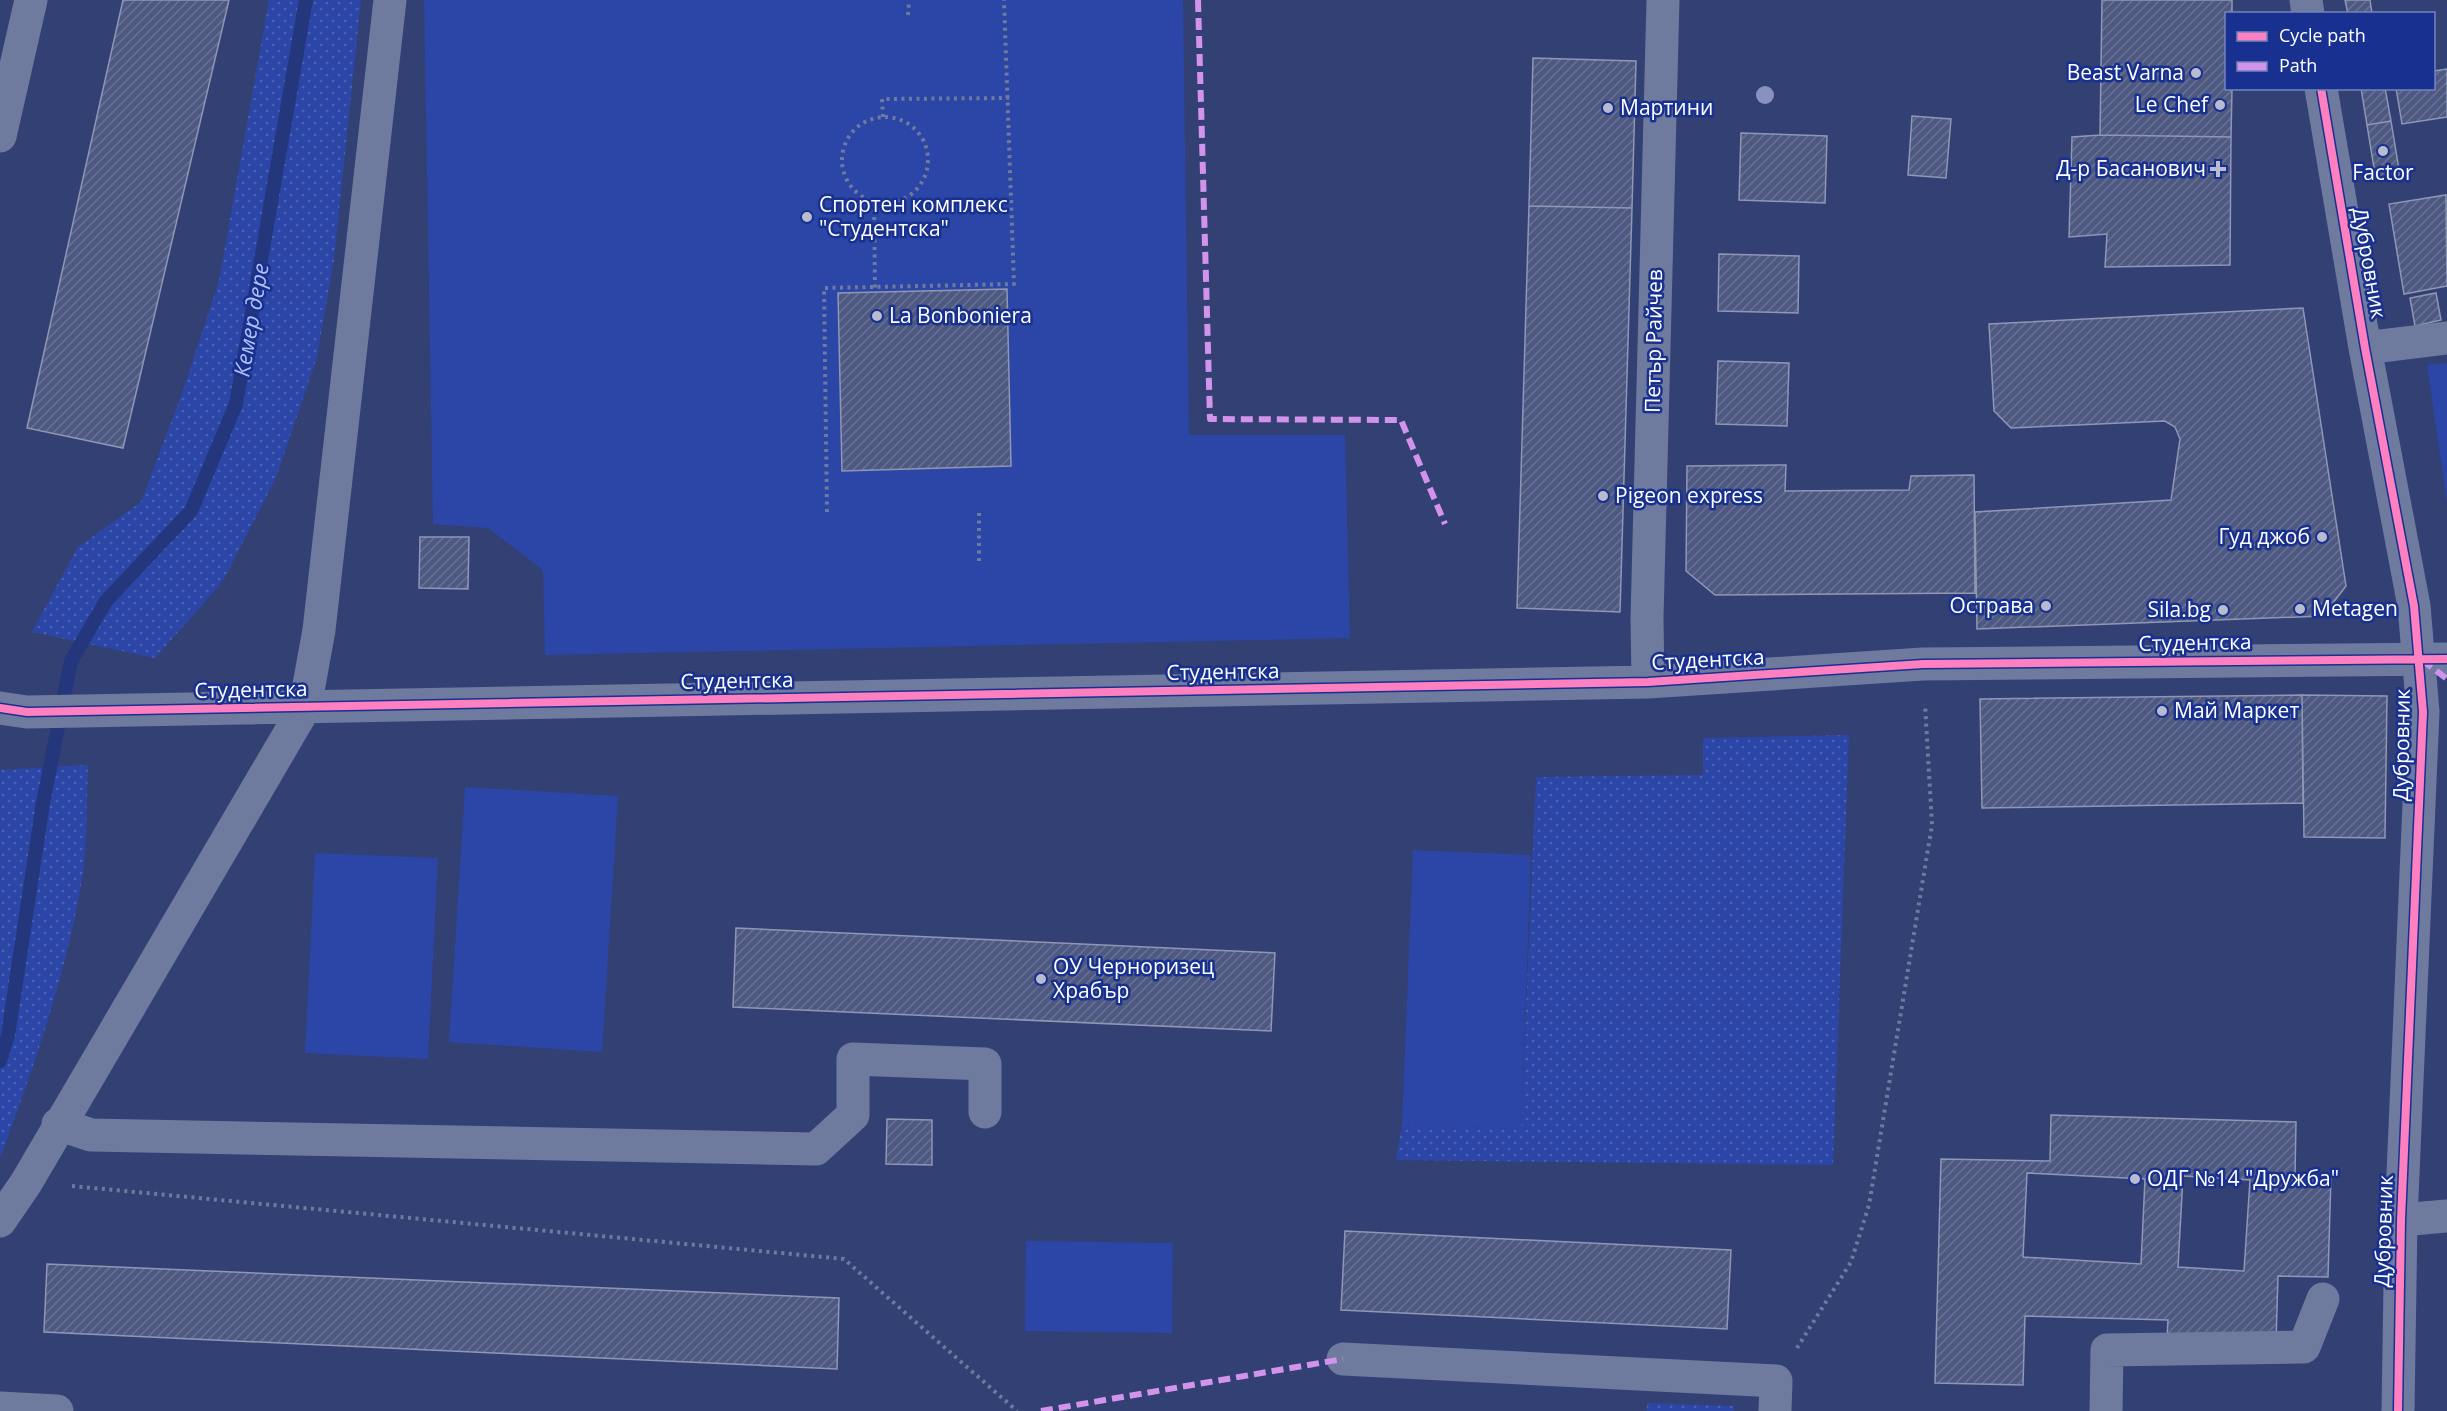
<svg xmlns="http://www.w3.org/2000/svg" width="2447" height="1411" font-family="'Open Sans',sans-serif">
	<defs>
		<pattern id="grass-dots" width="8" height="8" patternUnits="userSpaceOnUse" patternTransform="scale(1.5)"><rect width="8" height="8" fill="#2b46a6"/><path d="M2 2h.1M6 6h.1" fill="none" stroke="#4b62b3" stroke-width="1.8" stroke-linecap="round"/></pattern>
		<pattern id="building-hatch" width="6" height="6" patternUnits="userSpaceOnUse" patternTransform="scale(1.5)"><rect width="6" height="6" fill="#4e5982"/><path d="M-1 1l2-2M0 6l6-6M5 7l2-2" fill="none" stroke="#697295"/></pattern>
	</defs>
	<rect width="100%" height="100%" fill="#334074"/>
	<path fill="url(#grass-dots)" d="M269,0H361L334,259L317,357L276,478L223,581L155,658L32,632L77,548L141,502L181,396L219,281Z
		M1849,735L1833,1165L1396,1160L1402,1125L1521,1129L1536,777L1703,775V738Z
		M88,765C86,802 88,842 82,879C66,975 34,1067 0,1158V770Z
		M1647,1403L1734,1406V1411H1647Z"/>
	<path fill="#2b46a6" d="M1183,0L1189,435H1345L1350,638L545,655L543,570L488,528L433,524L424,0Z
		M2447,363V502L2427,365Z
		M465,787L618,796L602,1052L449,1042Z
		M1413,850L1531,855L1521,1129L1402,1125Z
		M315,853L438,858L428,1059L305,1053Z
		M1026,1241L1173,1243L1172,1333L1025,1331Z"/>
	<g fill="none" stroke-linecap="round" stroke-linejoin="round">
		<path stroke="#24367c" stroke-width="14" d="M0,1061L8,1035L43,803L71,661L106,601L191,511L236,404L306,0"/>
	</g>
	<path fill="url(#building-hatch)" stroke="#8f97b5" stroke-width="1.5" fill-rule="evenodd" d="M123,0H229L123,448L27,428Z
		M2102,0H2232V14H2226V88H2232L2231,137L2100,135Z
		M2345,0H2370L2372,14H2348Z
		M1533,58L1636,61L1632,208L1529,206Z
		M2447,69V117L2402,124L2396,88H2434V71Z
		M2361,88H2385L2391,121L2367,125Z
		M1912,116L1951,119L1946,178L1908,175Z
		M2391,121L2400,176L2376,180L2367,125Z
		M1741,133L1827,136L1825,203L1739,200Z
		M2100,135L2231,137L2230,265L2105,267L2107,234L2069,237L2072,137Z
		M2446,195L2447,286L2404,294L2389,204Z
		M1529,206L1632,208L1620,612L1517,608Z
		M1719,254L1799,256L1798,313L1718,311Z
		M1007,289L1011,466L842,471L838,293Z
		M2436,293L2441,320L2415,326L2410,298Z
		M2303,308L2346,586L2323,616L1977,629L1975,512L2171,500L2180,439L2175,427L2165,421L2011,428L1994,411L1989,324Z
		M1718,361L1789,363L1787,426L1716,424Z
		M1786,465L1785,491L1909,490L1911,476L1974,475L1975,593L1715,595L1686,571L1687,466Z
		M420,537H469L468,589L419,588Z
		M2302,695L2303,803L1982,808L1980,699Z
		M2302,695L2387,696L2385,838L2304,837Z
		M736,928L1275,953L1271,1031L733,1007Z
		M2051,1115L2296,1122L2295,1175L2331,1176L2328,1277L2278,1276L2276,1342L2167,1338L2168,1320L2025,1316L2023,1385L1935,1383L1941,1159L2050,1161ZM2027,1173L2145,1179L2141,1264L2023,1257ZM2183,1176L2250,1180L2244,1271L2178,1267Z
		M887,1119L932,1120V1165L886,1164Z
		M1345,1231L1731,1250L1727,1329L1341,1310Z
		M47,1264L839,1298L837,1369L44,1332Z"/>
	<g fill="none" stroke-linecap="round" stroke-linejoin="round">
		<path stroke="#6f7a9f" stroke-width="4" stroke-dasharray="3 4.5" stroke-linecap="butt" d="M908,15L909,0
			M883,117L882,99L1009,98
			M842 160a43 43 0 1 1 86 0a43 43 0 1 1-86 0Z
			M874,202L875,288
			M827,512L824,288L1014,284L1004,0
			M979,561V510
			M72,1186L844,1259L1017,1411
			M1797,1348L1851,1262L1869,1205L1932,825L1925,704"/>
		<path stroke="#6f7a9f" stroke-width="33" d="M2306,0L2308,14
			M2321,88L2365,348L2414,606L2423,712L2401,1220L2398,1411
			M0,136L31,0
			M2365,348L2447,338
			M1648,682L1647,618L1663,0
			M0,708L27,712L1648,682L1923,664L2447,659
			M58,1124L91,1135L816,1149L853,1115V1059L985,1064V1112
			M2401,1220L2447,1216
			M0,1221L26,1183L305,707L319,630L390,0
			M1343,1359L1776,1381L1775,1411
			M0,1408L57,1411
			M2106,1411L2107,1350L2304,1347L2323,1299"/>
		<path stroke="#d193ec" stroke-width="6" stroke-dasharray="12 6" stroke-linecap="butt" d="M1198,0L1210,419L1401,420L1445,524
			M2422,660L2447,679
			M1041,1411L1343,1359"/>
		<defs>
			<path id="cycleway" d="M2321,88L2365,348L2414,606L2423,712L2401,1220L2398,1411
				M0,708L27,712L1648,682L1923,664L2447,659"/>
		</defs>
		<use href="#cycleway" stroke="#18308f" stroke-width="11"/>
		<use href="#cycleway" stroke="#ff80c0" stroke-width="8"/>
	</g>
	<circle fill="#8792be" cx="1765" cy="95" r="9"/>
	<g fill="#b8bcce" stroke="#18308f" stroke-width="2">
		<circle cx="2196" cy="73" r="6"/>
		<circle cx="2220" cy="105" r="6"/>
		<circle cx="1608" cy="108" r="6"/>
		<circle cx="2383" cy="151" r="6"/>
		<path d="M2215 160h6v6h6v6h-6v6h-6v-6h-6v-6h6z"/>
		<circle cx="807" cy="217" r="6"/>
		<circle cx="877" cy="316" r="6"/>
		<circle cx="1603" cy="496" r="6"/>
		<circle cx="2322" cy="537" r="6"/>
		<circle cx="2046" cy="606" r="6"/>
		<circle cx="2300" cy="609" r="6"/>
		<circle cx="2223" cy="610" r="6"/>
		<circle cx="2162" cy="711" r="6"/>
		<circle cx="1041" cy="979" r="6"/>
		<circle cx="2135" cy="1179" r="6"/>
	</g>
	<g text-anchor="middle" stroke-width="5" stroke-linejoin="round" paint-order="stroke">
		<g font-size="21" fill="#fff" stroke="#18308f" text-anchor="start">
			<text x="2184" y="80" text-anchor="end">Beast Varna</text>
			<text x="2208" y="112" text-anchor="end">Le Chef</text>
			<text x="1620" y="115">Мартини</text>
			<text x="2206" y="176" text-anchor="end">Д-р Басанович</text>
			<text x="2383" y="180" text-anchor="middle">Factor</text>
			<text x="819" y="212">Спортен комплекс<tspan x="819" dy="24">"Студентска"</tspan></text>
			<text x="889" y="323">La Bonboniera</text>
			<text x="1615" y="503">Pigeon express</text>
			<text x="2310" y="544" text-anchor="end">Гуд джоб</text>
			<text x="2034" y="613" text-anchor="end">Острава</text>
			<text x="2312" y="616">Metagen</text>
			<text x="2211" y="617" text-anchor="end">Sila.bg</text>
			<text x="2174" y="718">Май Маркет</text>
			<text x="1053" y="974">ОУ Черноризец<tspan x="1053" dy="24">Храбър</tspan></text>
			<text x="2147" y="1186">ОДГ №14 "Дружба"</text>
		</g>
		<g font-size="21" fill="#fff" stroke="#18308f">
			<text transform="translate(2369 263) rotate(80)" y="7">Дубровник</text>
			<text transform="translate(1654 341) rotate(-89)" y="7">Петър Райчев</text>
			<text transform="translate(2195 643) rotate(-1)" y="7">Студентска</text>
			<text transform="translate(1708 660) rotate(-3)" y="7">Студентска</text>
			<text transform="translate(1223 672) rotate(-1)" y="7">Студентска</text>
			<text transform="translate(737 681) rotate(-1)" y="7">Студентска</text>
			<text transform="translate(251 690) rotate(-1)" y="7">Студентска</text>
			<text transform="translate(2402 745) rotate(-89)" y="7">Дубровник</text>
			<text transform="translate(2384 1231) rotate(-88)" y="7">Дубровник</text>
		</g>
		<g font-size="22" font-style="italic" fill="#b1c1f6" stroke="#18308f">
			<text transform="translate(251 320) rotate(-80)" y="8">Кемер дере</text>
		</g>
	</g>
	<rect x="2225" y="12" width="210" height="78" fill="#18308f" stroke="#7483bc" stroke-width="1.5"/>
	<rect x="2237" y="32" width="30" height="9" fill="#ff80c0" stroke="#7483bc" stroke-width="1.5"/>
	<text x="2279" y="42" font-size="18" fill="#ffffff">Cycle path</text>
	<rect x="2237" y="62" width="30" height="9" fill="#d193ec" stroke="#7483bc" stroke-width="1.5"/>
	<text x="2279" y="72" font-size="18" fill="#ffffff">Path</text>
</svg>
